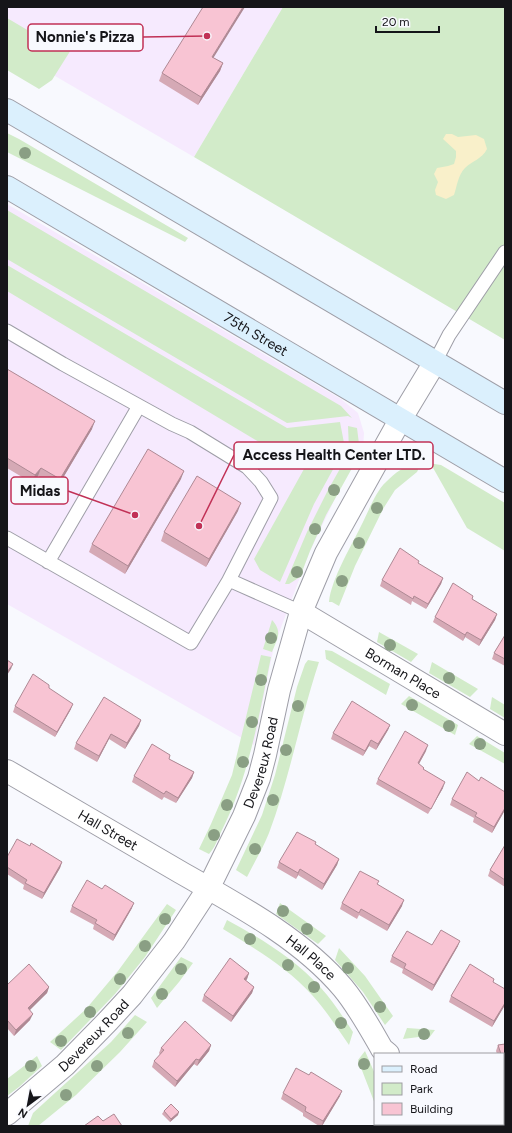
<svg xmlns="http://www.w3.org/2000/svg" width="512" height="1133" font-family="Figtree,sans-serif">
	<rect width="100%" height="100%" fill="#f8f9fe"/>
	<path fill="#f6eafe" d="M7,7H283L194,157L7,48Z
		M7,204L341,399L358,413L364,433L363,450L343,482L310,551L274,646L254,745L7,604Z"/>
	<path fill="#d2ebc9" d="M283,7H505V340L194,157Z
		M7,18L58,48L64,38H71L74,41V45L52,80L39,89L7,70Z
		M7,133L19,139L188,238L185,242L7,152Z
		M7,210L341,406L352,418L348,416L287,423L7,259Z
		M7,265L287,428L340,422L344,443L342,453L314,504L280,582L260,570L254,559L304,469L7,291Z
		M348,426L357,428L359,444L356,461L326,515L310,551L300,577L289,584H285L307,532L328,490L346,458L349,450Z
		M417,463L418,470L417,472L395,490L383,509L355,566L339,606L332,602H329C331,579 353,543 363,522C369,510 376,491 386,482C395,473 405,465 417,463Z
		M428,463L441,465L505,503V551L467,528L432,466Z
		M272,620C283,632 277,639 272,652L263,649Z
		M379,632L418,654L411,662L377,642Z
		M325,650L332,651L390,684L386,695L326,659Z
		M261,655L271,657C259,716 249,776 222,830C218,838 215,848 209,854L199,849L211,824L232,775Z
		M308,660L319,662C300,719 290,777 269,833C263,848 254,863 247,877L236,870L262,815L275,775L297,687L305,664Z
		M432,662L478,689L470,697L429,673Z
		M409,696L458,725L455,735L401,704Z
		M492,697L505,705V718L490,709Z
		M477,736L505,753V764L469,744Z
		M280,903L326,936L318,944L276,914Z
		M167,904L176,910L145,957L115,994L61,1050L50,1042L86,1009L118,971Z
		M227,920C260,938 295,959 321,988C333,1001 343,1017 353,1032L349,1045C337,1028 326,1010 312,995C287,967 254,948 223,929Z
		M339,948L365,976L393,1016L385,1025L363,992L335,960Z
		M181,957L193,963L179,982L157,1008L151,998Z
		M135,1015L147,1022L120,1052L76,1095L38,1126H28L33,1113L111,1042Z
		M407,1028L435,1030L429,1038L419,1037L403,1039Z
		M365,1051L375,1074V1104L358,1060Z
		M37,1056L42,1066L19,1087L7,1096V1079Z"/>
	<path fill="#f9f0ca" d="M446,134H452L458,137L476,135L484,139L487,149C482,159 472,161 465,168C458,175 457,186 454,195L446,199L436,195L435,190L438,182L434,174L437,168L448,166L454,164L456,157V151L443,139Z"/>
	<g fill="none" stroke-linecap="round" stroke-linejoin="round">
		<defs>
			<path id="lane" d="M7,331L63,364L172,424L190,432L247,467L261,482L271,498L229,580
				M435,362L449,335L505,252
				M7,538L191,643L229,580L301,612
				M48,562L139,406"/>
			<g id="street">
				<path id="s1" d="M301,612L505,734"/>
				<path id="s2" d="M7,771C65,805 122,838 180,872C236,904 301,938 343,988C358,1006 370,1028 382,1049L388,1054"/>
				<path id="s3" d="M7,1114L65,1065L108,1021L132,995L174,941L208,889L244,816L259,778L265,755L279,690L301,612L326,553L400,420L435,362"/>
			</g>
			<g id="secondary">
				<path d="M7,110L505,403"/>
				<path id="s4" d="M7,187L505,481"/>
			</g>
		</defs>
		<use href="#lane" stroke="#9e9ea7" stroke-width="15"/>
		<use href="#street" stroke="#9e9ea7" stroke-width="24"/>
		<use href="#secondary" stroke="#9e9ea7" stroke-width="24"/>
		<use href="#lane" stroke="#fff" stroke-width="13"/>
		<use href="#street" stroke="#fff" stroke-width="22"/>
		<use href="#secondary" stroke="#dbf0fd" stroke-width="22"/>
	</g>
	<g fill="#8a9f84">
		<circle cx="25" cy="153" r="6"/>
		<circle cx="334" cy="490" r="6"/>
		<circle cx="377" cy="508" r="6"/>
		<circle cx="315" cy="529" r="6"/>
		<circle cx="359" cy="543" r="6"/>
		<circle cx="297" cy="572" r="6"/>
		<circle cx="342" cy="581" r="6"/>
		<circle cx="271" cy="638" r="6"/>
		<circle cx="390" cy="645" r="6"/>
		<circle cx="449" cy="678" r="6"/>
		<circle cx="261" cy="680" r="6"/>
		<circle cx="412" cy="705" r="6"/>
		<circle cx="298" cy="706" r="6"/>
		<circle cx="252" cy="722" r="6"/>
		<circle cx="449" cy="726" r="6"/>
		<circle cx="480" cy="744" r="6"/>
		<circle cx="286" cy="750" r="6"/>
		<circle cx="243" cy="762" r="6"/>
		<circle cx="273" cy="800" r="6"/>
		<circle cx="227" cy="805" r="6"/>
		<circle cx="214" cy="835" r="6"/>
		<circle cx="255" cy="849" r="6"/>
		<circle cx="283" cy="911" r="6"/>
		<circle cx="165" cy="919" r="6"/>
		<circle cx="307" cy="929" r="6"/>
		<circle cx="250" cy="939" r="6"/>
		<circle cx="145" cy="946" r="6"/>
		<circle cx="288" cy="965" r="6"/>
		<circle cx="348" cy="968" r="6"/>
		<circle cx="181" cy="969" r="6"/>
		<circle cx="120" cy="979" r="6"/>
		<circle cx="314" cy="987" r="6"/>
		<circle cx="162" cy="994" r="6"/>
		<circle cx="380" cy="1007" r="6"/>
		<circle cx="90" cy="1012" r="6"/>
		<circle cx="341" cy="1023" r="6"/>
		<circle cx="128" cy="1033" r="6"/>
		<circle cx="424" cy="1034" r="6"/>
		<circle cx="61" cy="1041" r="6"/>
		<circle cx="364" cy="1064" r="6"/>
		<circle cx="31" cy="1066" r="6"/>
		<circle cx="97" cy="1066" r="6"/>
		<circle cx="66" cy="1095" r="6"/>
	</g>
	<path fill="#d5a9b5" d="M214,58L223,63L220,71L198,105L159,81L162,73Z
		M7,369L92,429L57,488L38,476L32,483L7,468Z
		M181,479L125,574L89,552L92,544Z
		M238,511L206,567L161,541L164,532Z
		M418,564L443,578L441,584L426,609L412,601L411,605L380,586L382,580Z
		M473,596L472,599L497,614L495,620L479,646L465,637L463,641L433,622L435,617Z
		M505,635V666L492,659L494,653Z
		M15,706L71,709L55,737L13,712Z
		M141,720L139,726L125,749L109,739L97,762L74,749L76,743Z
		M390,725L388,730L376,750L369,746L363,756L331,739L333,733Z
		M426,751L419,764L423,769L443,788L428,814L376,784L378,779Z
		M169,759L194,772L192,778L176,803L164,797L162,800L132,782L134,776Z
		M452,799L505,810L492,833L473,822L474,818L450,805Z
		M316,842L315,845L339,859L337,865L322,890L298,875L296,879L277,868L279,862Z
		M505,845V887L488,876L490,870Z
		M29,846L62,862L60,868L42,899L23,889L24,885L7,874V857Z
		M378,885L402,906L387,931L359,915L357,919L340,909L342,903Z
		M72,906L132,908L113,941L93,929L94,925L70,912Z
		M432,945L458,946L432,991L402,973L403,969L390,962L392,956Z
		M249,973L247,979L246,981L254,987L252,993L231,1022L202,1001L204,995Z
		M494,979L493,982L505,1005L492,1027L449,1002L451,996Z
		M7,985L49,987L47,993L29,1010L30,1020L14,1036L7,1028Z
		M505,1044V1082L503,1075V1054H497L496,1051L498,1045Z
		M211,1045L209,1051L197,1066L194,1064L175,1087L152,1067L154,1061L160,1055L159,1053L161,1048Z
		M283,1093L340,1096L322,1126H319L303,1116V1113L281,1099Z
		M164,1111L178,1115L170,1122L162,1114Z"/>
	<path fill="#ae8994" d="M243,7H245L209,65L212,57Z
		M223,63L220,71L198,105L201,97Z
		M95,421L92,429L57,488L60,479Z
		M41,468L38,476L32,483L35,475Z
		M184,471L181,479L125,574L128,566Z
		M241,503L238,511L206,567L209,559Z
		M443,578L441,584L426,609L428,604Z
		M497,614L495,620L479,646L481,640Z
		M467,632L465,637L463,641L465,635Z
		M13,664L11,669L7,675V672Z
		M73,704L71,709L55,737L57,732Z
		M141,720L139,726L125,749L127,743Z
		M390,725L388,730L376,750L378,744Z
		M111,734L109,739L97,762L99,756Z
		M371,740L369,746L363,756L365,751Z
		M428,745L426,751L416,769L418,763Z
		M194,772L192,778L176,803L178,798Z
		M445,782L443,788L428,814L431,809Z
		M505,808V810L492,833L494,827Z
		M339,859L337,865L322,890L324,884Z
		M62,862L60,868L42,899L44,893Z
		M300,869L298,875L296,879L298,873Z
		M404,900L402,906L387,931L389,925Z
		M134,903L132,908L113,941L115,935Z
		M460,941L458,946L432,991L434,985Z
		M249,973L247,979L242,985L244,979Z
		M49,987L47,993L26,1014L28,1008Z
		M254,987L252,993L231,1022L233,1016Z
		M505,1003V1005L492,1027L494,1021Z
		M33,1014L30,1020L14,1036L16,1030Z
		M211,1045L209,1051L197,1066L199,1060Z
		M196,1059L194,1064L175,1087L177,1081Z
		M342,1091L340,1096L322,1126L323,1121Z
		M179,1112L178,1115L170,1122L171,1119Z"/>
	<path fill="#f8c4d3" stroke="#ae8994" d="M203,7H243L212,57L223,63L201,97L162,73Z
		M7,369L95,421L60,479L41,468L35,475L7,458Z
		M148,449L184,471L128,566L92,544Z
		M197,476L241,503L209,559L164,532Z
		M400,548L419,561L418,563L443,578L428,604L414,596L413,599L382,580Z
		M453,583L473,596L472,599L497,614L481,640L467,632L465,635L435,617Z
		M505,635V659L494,653Z
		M7,660L13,664L7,672Z
		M33,674L49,685V688L73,704L57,732L15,706Z
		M104,697L141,720L127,743L111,734L99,756L76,743Z
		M352,701L390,725L378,744L371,740L365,751L333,733Z
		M405,731L428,745L418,763L424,768L423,769L445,782L431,809L378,779Z
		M152,744L170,755L169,759L194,772L178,798L166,791L164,794L134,776Z
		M467,772L479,781L481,777L505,792V808L494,827L475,816L477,813L452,799Z
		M297,832L316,842L315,844L339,859L324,884L300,869L298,873L279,862Z
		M17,839L30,846L31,843L62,862L44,893L25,883L27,880L7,867V857Z
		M505,845V880L490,870Z
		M360,871L379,881L377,884L404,900L389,925L361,909L359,913L342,903Z
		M87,880L102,889L105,885L134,903L115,935L95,923L97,920L72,906Z
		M441,930L460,941L434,985L404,968L406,964L392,956L407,931L432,945Z
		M230,958L249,973L244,979L254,987L233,1016L204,995Z
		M29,964L49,987L28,1008L33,1014L16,1030L7,1020V985Z
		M470,964L494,979L493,982L505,989V1003L494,1021L451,996Z
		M185,1021L211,1045L199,1060L196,1059L177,1081L154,1061L164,1050L161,1048Z
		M505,1044V1069L503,1061V1054H501L498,1045Z
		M296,1068L309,1075L311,1072L342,1091L323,1121L305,1111L306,1107L283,1093Z
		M171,1104L179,1112L171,1119L164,1111Z
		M503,1109L505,1110V1126H484L485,1124H503Z
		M114,1114L122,1126H84L98,1116L103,1121Z"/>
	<g text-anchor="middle" stroke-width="3" stroke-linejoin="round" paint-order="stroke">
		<g font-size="14" fill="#151519" stroke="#f8f9fe">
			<text dy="5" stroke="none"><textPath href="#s4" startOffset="289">75th Street</textPath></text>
			<text dy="5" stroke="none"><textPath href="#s1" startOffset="119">Borman Place</textPath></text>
			<text dy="5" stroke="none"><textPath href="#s3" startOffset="441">Devereux Road</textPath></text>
			<text dy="5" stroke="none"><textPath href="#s2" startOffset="117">Hall Street</textPath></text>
			<text dy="5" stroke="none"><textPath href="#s2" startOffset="357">Hall Place</textPath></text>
			<text dy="5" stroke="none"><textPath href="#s3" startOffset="117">Devereux Road</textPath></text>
		</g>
	</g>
	<path fill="none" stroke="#c13156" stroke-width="1.5" d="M207 36L143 37M199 526L234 455M135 515L68 491"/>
	<g fill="#c13156" stroke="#f8f9fe" stroke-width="1.5">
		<circle cx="207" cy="36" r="4"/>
		<circle cx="199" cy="526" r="4"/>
		<circle cx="135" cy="515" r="4"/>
	</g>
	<g fill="#f8f9fe" stroke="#c13156" stroke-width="1.5">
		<rect x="28" y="24" width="115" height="27" rx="4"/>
		<rect x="234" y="442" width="199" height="27" rx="4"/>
		<rect x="11" y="477" width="57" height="27" rx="4"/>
	</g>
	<g font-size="15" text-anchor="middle" font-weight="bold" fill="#151519">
		<text x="85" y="42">Nonnie's Pizza</text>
		<text x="334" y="460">Access Health Center LTD.</text>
		<text x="40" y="496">Midas</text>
	</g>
	<rect width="512" height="1133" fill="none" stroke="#151519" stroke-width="16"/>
	<rect x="374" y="1053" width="130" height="72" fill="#f8f9fe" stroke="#9d9ea2"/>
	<rect x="382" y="1066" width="20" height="6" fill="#dbf0fd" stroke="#9d9ea2"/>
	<text x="410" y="1073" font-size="12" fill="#151519">Road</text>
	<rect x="382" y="1083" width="20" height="12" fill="#d2ebc9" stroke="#9d9ea2"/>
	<text x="410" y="1093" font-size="12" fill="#151519">Park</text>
	<rect x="382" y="1103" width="20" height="12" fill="#f8c4d3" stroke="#9d9ea2"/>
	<text x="410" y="1113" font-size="12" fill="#151519">Building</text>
	<g transform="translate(28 1105) rotate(212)" stroke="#f8f9fe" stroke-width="3" paint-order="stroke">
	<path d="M0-3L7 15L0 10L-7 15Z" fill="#151519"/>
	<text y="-6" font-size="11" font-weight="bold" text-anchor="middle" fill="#151519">N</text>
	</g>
	<path d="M376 26v6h63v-6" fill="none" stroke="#151519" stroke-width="2"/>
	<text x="382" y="26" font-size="12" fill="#151519" stroke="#f8f9fe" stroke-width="3" paint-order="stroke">20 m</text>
</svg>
